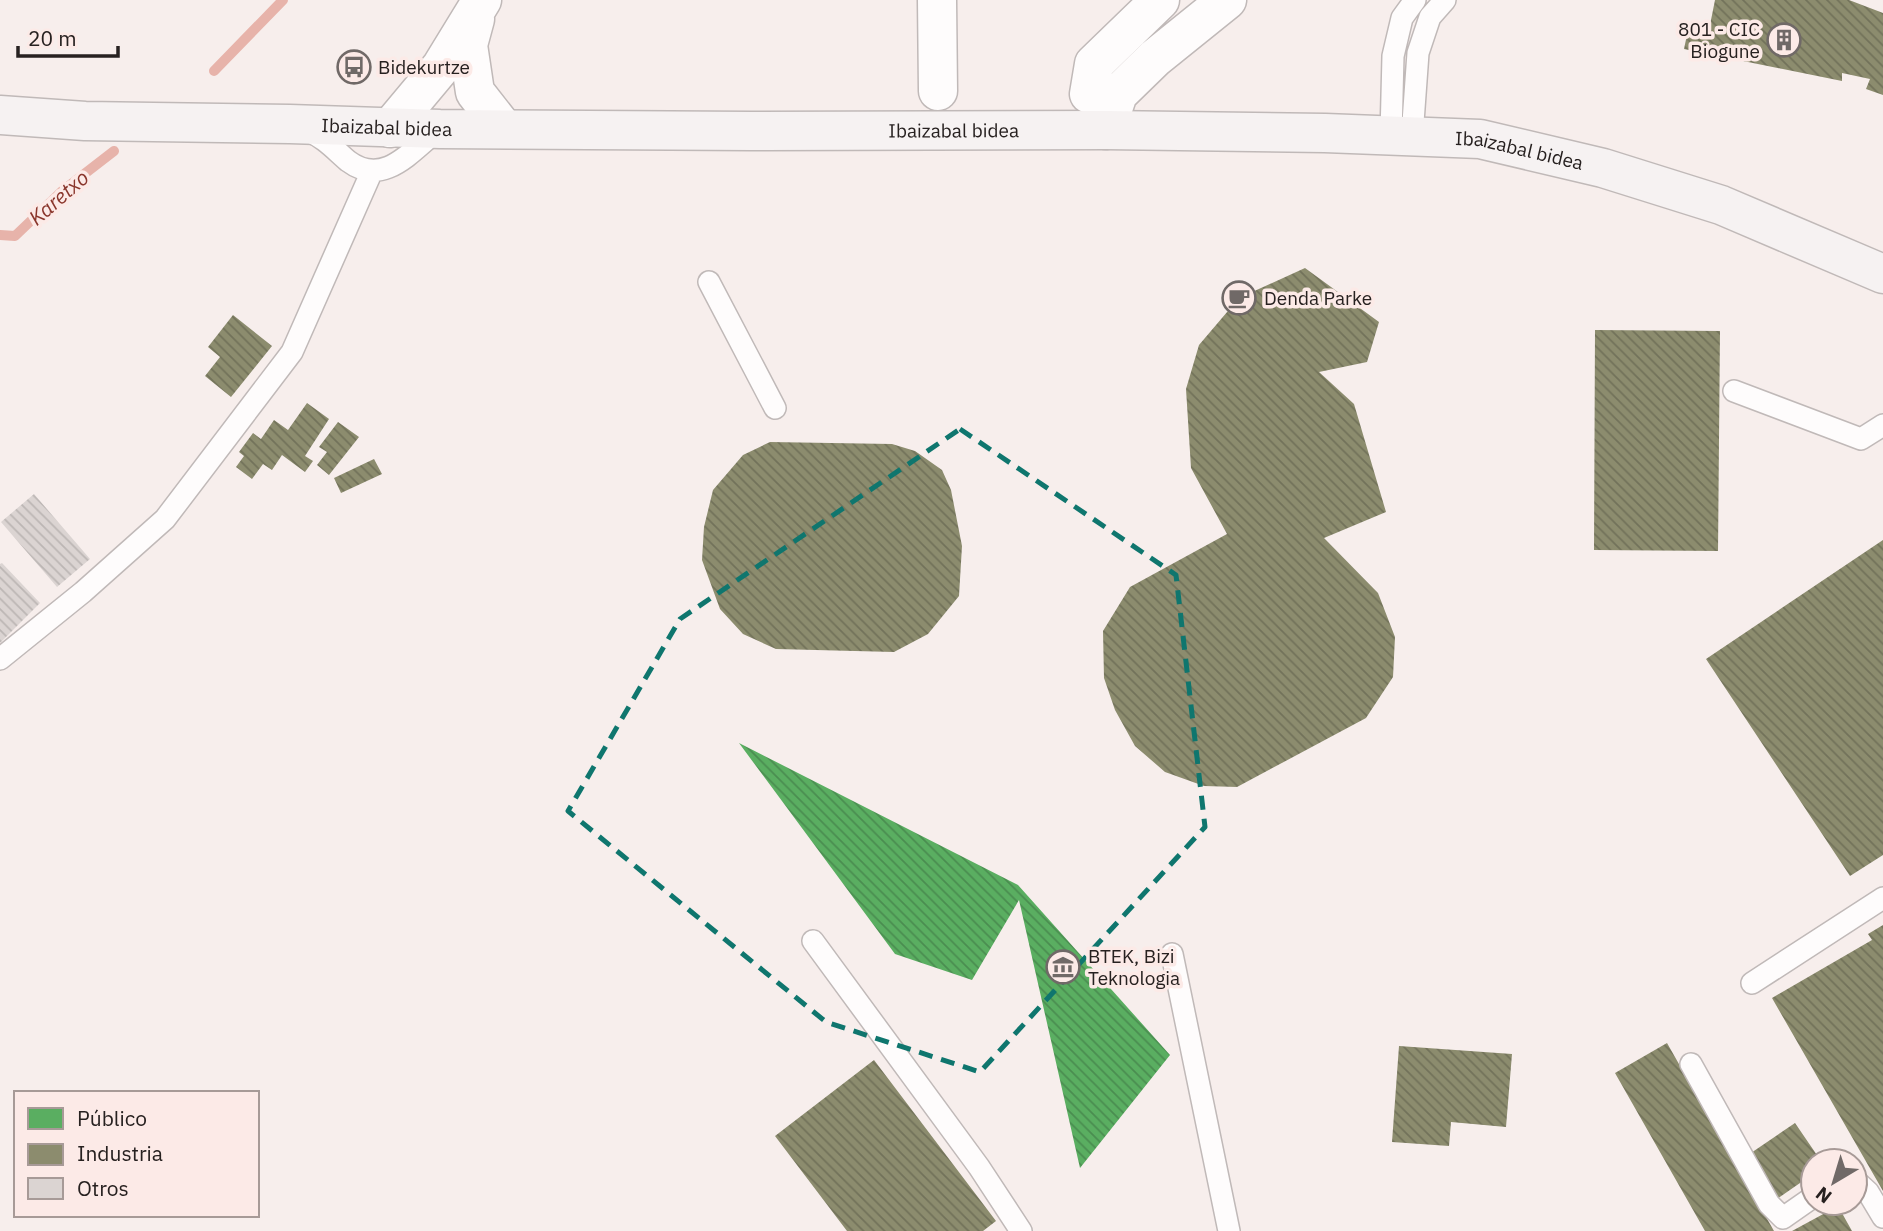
<svg xmlns="http://www.w3.org/2000/svg" width="1883" height="1231" font-family="'IBM Plex Sans',sans-serif">
	<defs>
		<pattern id="public-back-hatch" width="6" height="6" patternUnits="userSpaceOnUse" patternTransform="scale(1.75)"><rect width="6" height="6" fill="#5aae61"/><path d="M-1 5l2 2M0 0l6 6M5-1l2 2" fill="none" stroke="#4a8d50"/></pattern>
		<pattern id="industry-back-hatch" width="6" height="6" patternUnits="userSpaceOnUse" patternTransform="scale(1.75)"><rect width="6" height="6" fill="#8c8c6e"/><path d="M-1 5l2 2M0 0l6 6M5-1l2 2" fill="none" stroke="#72725a"/></pattern>
		<pattern id="building-back-hatch" width="6" height="6" patternUnits="userSpaceOnUse" patternTransform="scale(1.75)"><rect width="6" height="6" fill="#dbd4d2"/><path d="M-1 5l2 2M0 0l6 6M5-1l2 2" fill="none" stroke="#bcb6b4"/></pattern>
	</defs>
	<rect width="100%" height="100%" fill="#f7eeec"/>
	<path fill="url(#public-back-hatch)" d="M739,743L1018,885L1170,1055L1080,1168L1019,900L972,980L895,954Z"/>
	<path fill="url(#industry-back-hatch)" d="M1715,0H1849L1883,13V95L1866,89L1870,79L1842,73V81L1684,49L1688,30L1696,31L1698,22L1710,25Z
		M1305,268L1379,322L1367,362L1319,372L1354,404L1386,512L1324,538L1378,593L1395,637L1393,677L1366,718L1237,787L1204,786L1165,772L1135,746L1115,710L1104,678L1103,631L1130,587L1227,534L1191,468L1186,389L1199,345L1239,298Z
		M233,315L272,346L231,397L205,376L220,357L208,347Z
		M1595,330L1720,331L1718,551L1594,550Z
		M307,403L329,419L305,456L313,461L305,472L282,455L272,470L263,464L252,479L236,467L244,456L239,452L253,433L261,439L274,420L288,430Z
		M338,422L359,437L329,475L317,465L327,452L319,447Z
		M770,442L892,444L915,451L942,470L951,490L962,546L959,596L928,634L894,652L776,649L743,634L720,609L702,560L704,527L713,490L743,455Z
		M374,459L382,474L341,493L334,478Z
		M1883,540V855L1850,876L1706,659Z
		M1883,925V1191L1772,998L1872,940L1868,934Z
		M1667,1043L1774,1231H1705L1615,1073Z
		M1399,1046L1512,1054L1506,1127L1451,1122L1449,1146L1392,1142Z
		M874,1060L996,1221L983,1231H847L775,1136Z
		M1795,1123L1821,1161H1813V1174L1777,1199L1748,1155Z
		M1838,1206L1852,1231H1792Z"/>
	<g fill="none" stroke-linecap="round" stroke-linejoin="round">
		<path stroke="#e7b3aa" stroke-width="10" d="M214,71L283,0
			M0,235L15,236L61,192L114,151"/>
	</g>
	<path fill="url(#building-back-hatch)" d="M34,494L90,559L57,587L1,522Z
		M2,563L40,603L0,643V564Z"/>
	<g fill="none" stroke-linecap="round" stroke-linejoin="round">
		<defs>
			<path id="lane" d="M308,131C325,138 335,150 348,161C384,188 412,150 438,130
				M1391,135L1393,56L1402,18L1415,0
				M1412,136L1418,53L1430,17L1445,0
				M709,282L775,408
				M1734,391L1861,439L1883,425
				M0,659L83,592L165,519L292,352L372,171
				M813,941L979,1167L1021,1231
				M1172,954L1229,1231
				M1752,983L1883,898
				M1691,1064L1769,1204L1783,1218L1813,1197
				M1855,1180L1868,1192L1883,1217"/>
			<path id="street" d="M937,0L938,91
				M475,19L468,45L475,92L504,129
				M1089,94L1094,64L1160,0
				M390,128L441,67L482,0
				M1106,130L1118,94L1155,58L1227,0"/>
			<g id="secondary">
				<path id="s1" d="M0,115L85,121L290,124L440,129L751,131L1106,130L1325,133L1480,139L1603,168L1721,205L1883,274"/>
			</g>
		</defs>
		<use href="#lane" stroke="#c0b9b8" stroke-width="24"/>
		<use href="#street" stroke="#c0b9b8" stroke-width="41"/>
		<use href="#secondary" stroke="#c0b9b8" stroke-width="41"/>
		<use href="#lane" stroke="#fefcfc" stroke-width="21"/>
		<use href="#street" stroke="#fefcfc" stroke-width="38"/>
		<use href="#secondary" stroke="#f6f2f2" stroke-width="38"/>
	</g>
	<path fill="none" stroke="#0f766e" stroke-width="5" stroke-dasharray="14 9" stroke-linejoin="round" d="M960,429L1176,575L1205,827L980,1072L826,1022L568,811L680,619Z"/>
	<defs>
		<symbol id="building-ring" viewBox="-11 -11 22 22"><circle r="9.5" fill="#fceae7" stroke="#706967" stroke-width="1.5"/><path d="M-4-6H4V6H1V3H-1V6H-4ZM-2.5-4.3h1.7v1.8h-1.7ZM.8-4.3h1.7v1.8H.8ZM-2.5-1h1.7V.8h-1.7ZM.8-1h1.7V.8H.8Z" fill="#706967"/></symbol>
		<symbol id="bus-ring" viewBox="-11 -11 22 22"><circle r="9.5" fill="#fceae7" stroke="#706967" stroke-width="1.5"/><path d="M-5-6H5V4H4V6H2V4H-2V6H-4V4H-5ZM-3.5-4V0h7V-4ZM-3.5 1.2v1.5H-2V1.2ZM2 1.2v1.5H3.5V1.2Z" fill="#706967"/></symbol>
		<symbol id="cafe-ring" viewBox="-11 -11 22 22"><circle r="9.5" fill="#fceae7" stroke="#706967" stroke-width="1.5"/><path d="M-5.5-4.5H6V0H3Q3 3.5 0 3.5H-2.5Q-5.5 3.5-5.5 0ZM3-3.2v2h1.7v-2ZM-6 4.5H4V6H-6Z" fill="#706967"/></symbol>
		<symbol id="museum-ring" viewBox="-11 -11 22 22"><circle r="9.5" fill="#fceae7" stroke="#706967" stroke-width="1.5"/><path d="M0-6L6-3V-2H-6V-3ZM-5-1h2V3h-2ZM-1-1h2V3h-2ZM3-1h2V3H3ZM-6 4H6V6H-6Z" fill="#706967"/></symbol>
	</defs>
	<g fill-rule="evenodd">
		<use href="#building-ring" x="1765" y="21" width="38" height="38"/>
		<use href="#bus-ring" x="335" y="48" width="38" height="38"/>
		<use href="#cafe-ring" x="1220" y="279" width="38" height="38"/>
		<use href="#museum-ring" x="1044" y="948" width="38" height="38"/>
	</g>
	<g text-anchor="middle" stroke-width="7" stroke-linejoin="round" paint-order="stroke">
		<g font-size="19" fill="#272120" stroke="#fceae7" text-anchor="start">
			<text x="1760" y="36" text-anchor="end">801 - CIC<tspan x="1760" dy="22">Biogune</tspan></text>
			<text x="378" y="74">Bidekurtze</text>
			<text x="1264" y="305">Denda Parke</text>
			<text x="1088" y="963">BTEK, Bizi<tspan x="1088" dy="22">Teknologia</tspan></text>
		</g>
		<g font-size="19" fill="#272120" stroke="#fceae7">
			<text dy="7" stroke="none"><textPath href="#s1" startOffset="387">Ibaizabal bidea</textPath></text>
			<text dy="7" stroke="none"><textPath href="#s1" startOffset="954">Ibaizabal bidea</textPath></text>
			<text dy="7" stroke="none"><textPath href="#s1" startOffset="1521">Ibaizabal bidea</textPath></text>
		</g>
		<g font-size="21" font-style="italic" fill="#8a362c" stroke="#fceae7">
			<text transform="translate(59 198) rotate(-41)" y="7">Karetxo</text>
		</g>
	</g>
	<rect x="14" y="1091" width="245" height="126" fill="#fceae7" stroke="#a79a97" stroke-width="2"/>
	<rect x="28" y="1108" width="35" height="21" fill="#5aae61" stroke="#a79a97" stroke-width="2"/>
	<text x="77" y="1126" font-size="21" fill="#272120">Público</text>
	<rect x="28" y="1144" width="35" height="21" fill="#8c8c6e" stroke="#a79a97" stroke-width="2"/>
	<text x="77" y="1161" font-size="21" fill="#272120">Industria</text>
	<rect x="28" y="1178" width="35" height="21" fill="#dbd4d2" stroke="#a79a97" stroke-width="2"/>
	<text x="77" y="1196" font-size="21" fill="#272120">Otros</text>
	<g transform="translate(1834 1182) rotate(218)"><circle r="33" fill="#fceae7" stroke="#a79a97" stroke-width="2"/>
	<path d="M0-5L12 26L0 18L-12 26Z" fill="#706967"/>
	<text y="-10" font-size="19" font-weight="bold" text-anchor="middle" fill="#272120">N</text>
	</g>
	<path d="M18 46v10h100v-10" fill="none" stroke="#272120" stroke-width="3.5"/>
	<text x="28" y="46" font-size="21" fill="#272120" stroke="#fceae7" stroke-width="5" paint-order="stroke">20 m</text>
</svg>
